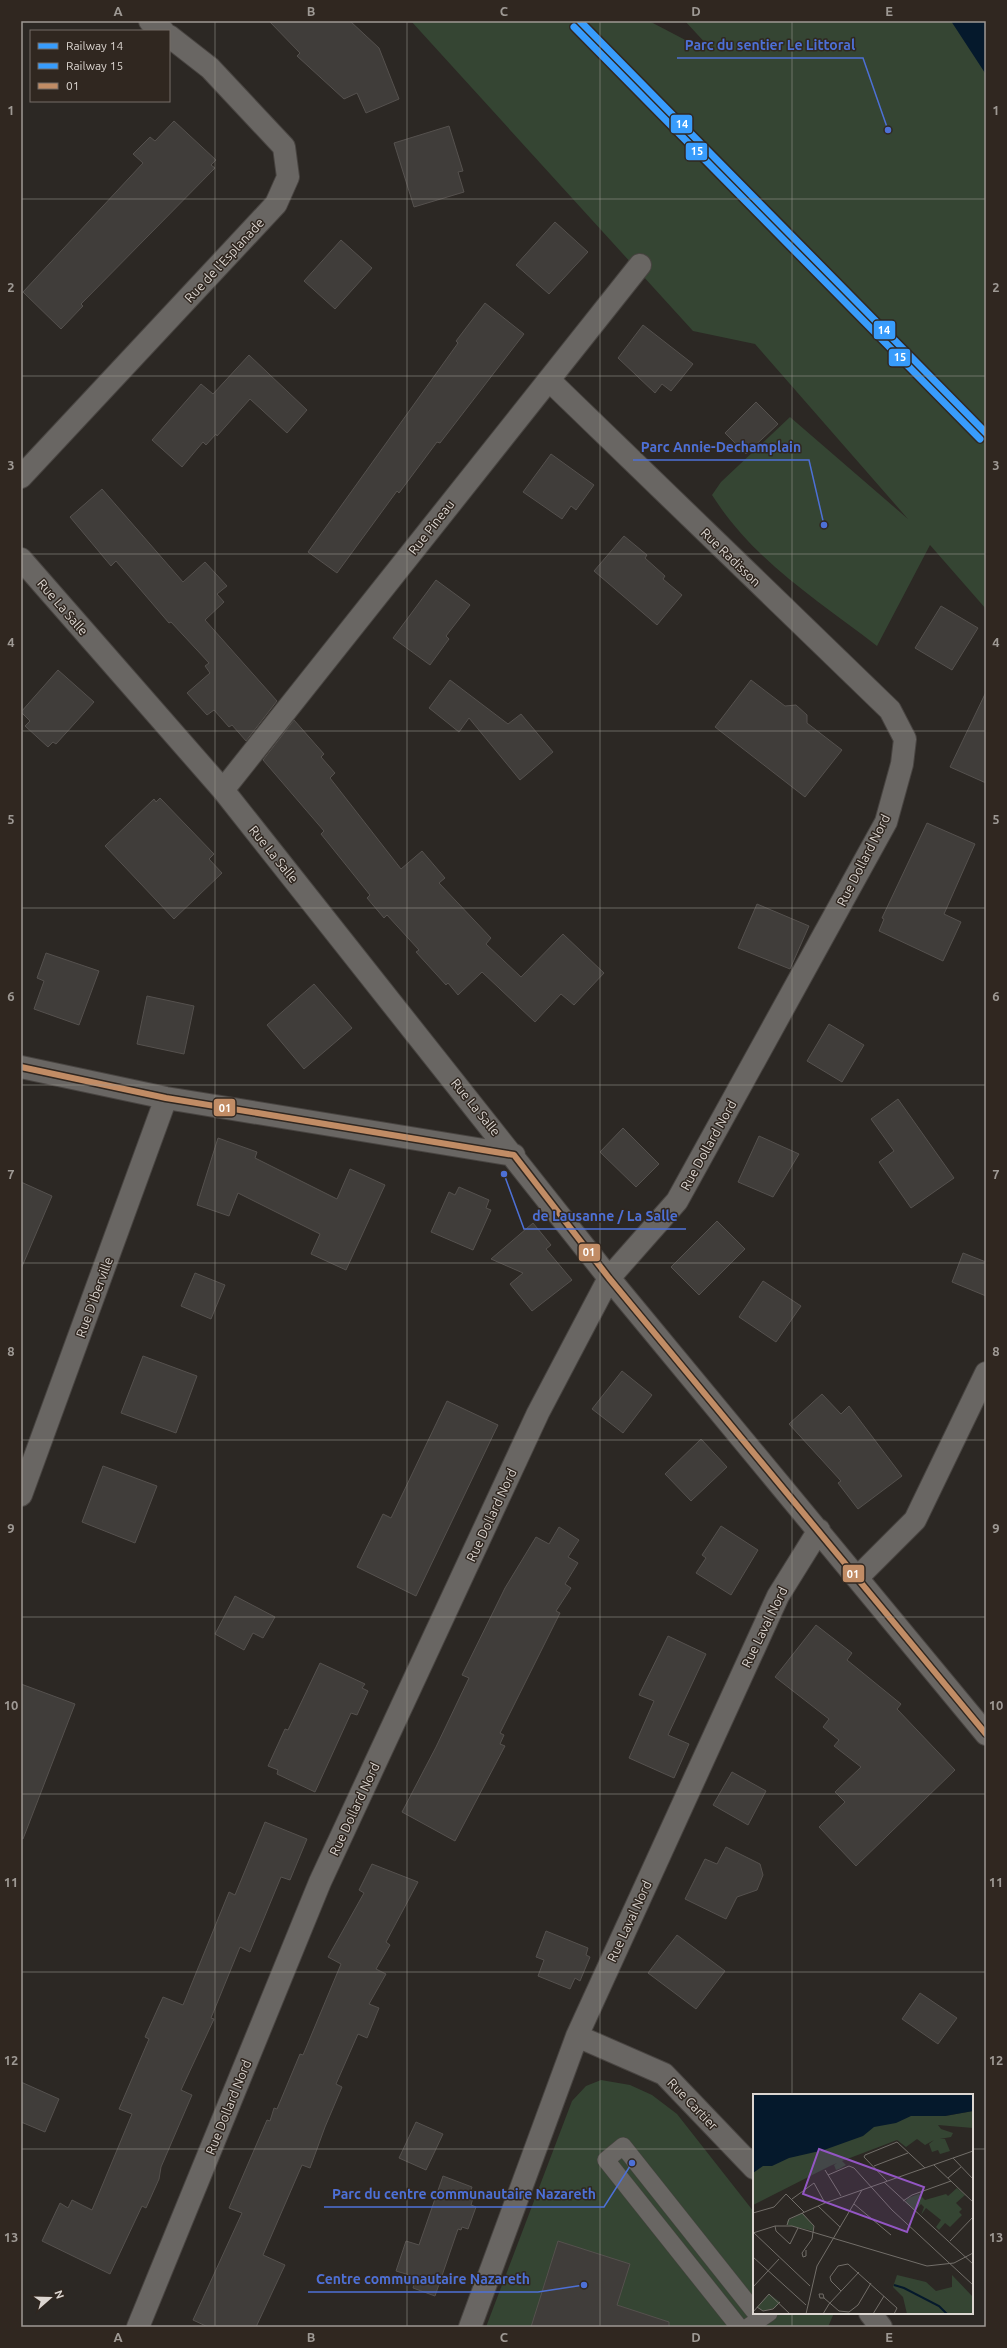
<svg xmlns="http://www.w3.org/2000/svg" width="1007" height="2348" font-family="Ubuntu,sans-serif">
	<rect width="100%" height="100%" fill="#2c2824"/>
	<path fill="#354533" d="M411,21H649L693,44L709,47L685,21H986V609L930,545L877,646C816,599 754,561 712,495L721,482L790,417L908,519L755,344L693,331Z
		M601,2080L630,2085L652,2095L677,2114L754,2212V2313H834L828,2327H486L572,2101L586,2086Z"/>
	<path fill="#05192c" d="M951,21H986V75L985,73Z"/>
	<path fill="#403d3a" stroke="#55514e" d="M269,21H350L379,48L399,99L366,113L357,93L344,99L297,56L300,53Z
		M174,121L216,160L211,165L215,168L81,304L83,306L61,329L23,292L143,163L133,154L150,137L155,141Z
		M449,126L463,171L458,172L464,192L414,207L394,143Z
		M555,222L588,252L549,294L516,265Z
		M341,240L372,268L335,309L304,281Z
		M485,303L524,334L440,443L437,442L399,493L397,491L337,573L308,552L458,343L456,341Z
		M643,325L693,364L671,391L662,384L655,393L618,358Z
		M249,355L307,410L287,433L250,399L217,436L216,434L206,445L203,442L182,467L152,440L201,384L213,394Z
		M756,402L778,424L746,454L725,433Z
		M551,454L594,485L576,510L571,506L562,519L523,492Z
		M102,489L183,582L205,562L227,586L217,594L224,602L205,620L277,701L246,741L232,725L229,727L214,710L207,715L187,693L210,673L205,666L209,663L171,622L169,623L116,561L111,566L70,517Z
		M624,536L647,555L645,558L665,576L663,579L682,595L657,625L594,571Z
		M436,580L470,605L446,636L449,639L430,665L393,638Z
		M941,606L978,628L952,670L915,648Z
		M58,670L94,702L56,744L53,742L48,747L25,726L30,721L21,712Z
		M450,680L508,724L521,714L553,752L520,780L469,718L459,732L429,708Z
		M751,680L785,706L796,705L807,715V723L842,750L805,797L715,727Z
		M986,692V783L950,767Z
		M294,720L324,754L321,757L335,773L330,778L401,869L422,851L445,878L439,883L491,938L486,944L521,977L563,934L604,973L574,1005L561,994L535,1022L482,972L458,995L448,983L446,985L416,952L419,950L387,915L384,918L367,898L370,895L321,834L324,831L263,760Z
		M160,798L214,854L209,859L222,873L174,919L105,846L154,799L156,802Z
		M927,823L975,844L944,914L961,922L943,961L879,931L884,919L882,918Z
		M757,904L809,926L790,969L738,948Z
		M46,953L99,971L79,1025L34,1009L44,981L37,978Z
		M314,984L352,1028L304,1069L267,1025Z
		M147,996L194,1006L184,1054L137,1044Z
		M829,1024L864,1045L842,1082L807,1061Z
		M898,1099L954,1178L911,1208L879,1162L894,1151L871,1119Z
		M623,1128L659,1164L636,1187L600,1152Z
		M759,1136L799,1154L773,1197L738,1182Z
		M218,1138L257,1152L255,1158L337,1199L350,1169L385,1185L346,1270L311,1254L320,1234L238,1193L229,1216L197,1205Z
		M21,1182L52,1196L21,1269Z
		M459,1187L489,1200L486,1208L491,1210L473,1250L431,1232L449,1192L455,1195Z
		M717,1221L745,1249L699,1295L671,1267Z
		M533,1223L551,1245L546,1249L572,1280L532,1311L510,1284L523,1273L491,1259Z
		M963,1253L986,1262V1296L952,1282Z
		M195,1273L225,1285L211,1319L181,1306Z
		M763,1281L801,1306L776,1342L739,1317Z
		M143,1356L197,1376L176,1433L121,1413Z
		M622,1371L652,1395L623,1433L592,1409Z
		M822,1394L841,1414L849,1406L902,1476L858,1509L838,1483L841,1481L789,1424Z
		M447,1401L498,1425L416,1596L357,1567L383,1514L391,1518Z
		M701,1439L727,1467L691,1501L665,1474Z
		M103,1466L157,1486L135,1543L82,1522Z
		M721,1526L758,1550L731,1595L696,1573L706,1558L702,1555Z
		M559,1527L579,1540L568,1557L578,1563L565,1584L571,1588L556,1611L560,1613L500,1733L504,1735L500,1744L505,1746L455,1841L402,1812L436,1747L469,1678L462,1675L505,1588L536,1537L549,1544Z
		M235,1596L275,1617L263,1638L253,1633L244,1650L215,1634Z
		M816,1625L852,1653L847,1660L901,1704L897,1709L955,1770L856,1866L819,1827L845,1802L835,1792L861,1767L834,1746L839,1740L823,1727L829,1719L775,1677Z
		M668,1636L706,1654L668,1735L689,1744L674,1778L629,1758L654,1701L639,1695Z
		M320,1663L365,1684L362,1688L368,1691L357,1715L351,1713L315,1792L277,1774L278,1770L268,1766L285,1729L288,1730Z
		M21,1684L75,1704L23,1839L21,1838Z
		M732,1772L766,1791L748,1825L713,1805Z
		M265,1822L307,1839L290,1880L281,1877L250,1952L240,1947L211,2018L214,2019L181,2090L192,2095L161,2167L159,2179L146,2208L142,2206L110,2274L42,2241L60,2203L68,2208L72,2200L92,2210L132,2114L119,2109L149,2039L145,2037L163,1997L183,2005L229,1892L235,1895Z
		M726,1847L760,1864L763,1875L757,1890L737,1897L726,1919L685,1899L705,1859L717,1864Z
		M372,1864L418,1882L386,1942L390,1945L376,1969L386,1974L369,2004L379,2008L367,2038L358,2034L336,2084L342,2087L325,2127L310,2168L302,2165L263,2255L285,2265L256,2327H208L193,2320L242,2213L229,2208L267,2120L270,2121L274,2108L277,2109L300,2054L303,2055L341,1964L328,1957L364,1893L359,1890Z
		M546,1931L588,1948L586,1955L590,1957L580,1981L575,1978L570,1989L538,1976L544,1960L536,1957Z
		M677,1935L725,1971L696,2009L648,1973Z
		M920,1993L957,2018L938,2044L902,2019Z
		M21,2082L59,2099L45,2132L21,2122Z
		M416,2122L443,2134L426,2170L399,2158Z
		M443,2176L472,2187L469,2197L473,2198L471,2205L476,2207L468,2229L462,2227L461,2230L458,2229L435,2296L413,2288L416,2277L396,2271L406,2241L419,2245Z
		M558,2241L630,2264L617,2305L669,2322V2327H531Z"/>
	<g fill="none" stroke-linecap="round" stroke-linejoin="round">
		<defs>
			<path id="lane" d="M739,2327L606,2160L623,2146L754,2311
				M748,2327L769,2313"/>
			<path id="street" d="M150,21L163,31
				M21,477L276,204L288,177L284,147L210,68L169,36
				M21,559L223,790L609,1278L986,1734
				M223,790L640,265
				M21,1067L166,1098L514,1155
				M21,1495L166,1098
				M857,1578L915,1520L986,1373
				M577,2036L664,2074L754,2168
				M870,2313L881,2327
				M138,2327L320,1882L538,1413L609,1278L677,1201L886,822L902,764L905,739L890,710L549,380
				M470,2327L577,2036L778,1596L819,1530"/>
		</defs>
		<use href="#lane" stroke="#484441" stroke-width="18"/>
		<use href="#street" stroke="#484441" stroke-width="24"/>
		<use href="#lane" stroke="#696663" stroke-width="17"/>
		<use href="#street" stroke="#696663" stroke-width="22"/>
		<defs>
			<path id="bus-1" d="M21,1067L166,1098L514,1155L609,1278L986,1734"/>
		</defs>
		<use href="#bus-1" stroke="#302720" stroke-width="9"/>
		<use href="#bus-1" stroke="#c18c65" stroke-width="6"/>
		<defs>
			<path id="rail-1" d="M580,21L986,433"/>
			<path id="rail-2" d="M574,27L980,439"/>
		</defs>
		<use href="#rail-1" stroke="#302720" stroke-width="10"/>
		<use href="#rail-2" stroke="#302720" stroke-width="10"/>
		<use href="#rail-1" stroke="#389cfc" stroke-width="7"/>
		<use href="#rail-2" stroke="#389cfc" stroke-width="7"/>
	</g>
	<path fill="none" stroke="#9e9994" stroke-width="1" stroke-opacity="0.55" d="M215,21V2327M407,21V2327M600,21V2327M792,21V2095M21,199H986M21,376H986M21,554H986M21,731H986M21,908H986M21,1085H986M21,1263H986M21,1440H986M21,1617H986M21,1794H986M21,1972H986M21,2149H754M972,2149H986M792,2313V2327"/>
	<g text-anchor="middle" stroke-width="3" stroke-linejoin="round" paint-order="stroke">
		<g font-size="13" fill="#dcd6d1" stroke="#302720">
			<text transform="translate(224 260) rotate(-47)" y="5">Rue de l'Esplanade</text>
			<text transform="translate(431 527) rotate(-52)" y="5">Rue Pineau</text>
			<text transform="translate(731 557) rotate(44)" y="5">Rue Radisson</text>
			<text transform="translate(63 607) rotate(49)" y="5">Rue La Salle</text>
			<text transform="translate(274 854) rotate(51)" y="5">Rue La Salle</text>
			<text transform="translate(863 860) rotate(-63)" y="5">Rue Dollard Nord</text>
			<text transform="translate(476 1107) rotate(51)" y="5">Rue La Salle</text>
			<text transform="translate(708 1145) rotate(-61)" y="5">Rue Dollard Nord</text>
			<text transform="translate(94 1297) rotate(-70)" y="5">Rue D'Iberville</text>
			<text transform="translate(491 1515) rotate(-65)" y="5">Rue Dollard Nord</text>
			<text transform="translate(764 1627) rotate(-64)" y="5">Rue Laval Nord</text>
			<text transform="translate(354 1809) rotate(-65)" y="5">Rue Dollard Nord</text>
			<text transform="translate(629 1921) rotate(-65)" y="5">Rue Laval Nord</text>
			<text transform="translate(693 2104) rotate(46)" y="5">Rue Cartier</text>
			<text transform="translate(228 2107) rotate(-68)" y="5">Rue Dollard Nord</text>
		</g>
	</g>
	<g transform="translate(753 2094)">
		<rect width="220" height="220" fill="#2c2824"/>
		<path d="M0,0L163,21L192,22L220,17V34L185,31L188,35L200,39L198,43L187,45H192L197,57L187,60L185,56L179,58L176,50L181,46L172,51L164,45L153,53L144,46L89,67L93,71L86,75L83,76L81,71L84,69L77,72L0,111ZM204,94L212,101L203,109L209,115L206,118L209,121L197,133L192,129L186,136L183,133L188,126L173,114L168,121L171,113L168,110L162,117L152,108L155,104L166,100L172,106L193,100L195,102ZM49,119L60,131L61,137L34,131V127ZM144,181L173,188L183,197L199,193V181L220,203V220H154L150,203L140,193ZM16,200L27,208L22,214L10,217L4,213Z" fill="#354533"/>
		<path d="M0,0H220V17L192,22H158L143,29L121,33L110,42L71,56L36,64L19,72H10L0,79Z" fill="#05192c"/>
		<path fill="none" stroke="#05192c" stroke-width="2" d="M141,191L151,194L186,212L194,220"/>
		<path fill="none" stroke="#726e69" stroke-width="1" d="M200,64L220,85M181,71L220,108M121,72L155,59M72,76L88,102M75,81L96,72L101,74L139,116L220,191M195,84L208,73M134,87L111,63L112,61L144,48L172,74M131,88L220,170M39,105L61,89L72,109M150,107L159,101L198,87M101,110L138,141M65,112L87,133M0,119L21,113L33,100L51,118M49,119L61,132L59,145L49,159L50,163L53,162V156M34,131L36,125L72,109L220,57M22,132L23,137L37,150L45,134M0,138L57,192M0,139L22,132H39L174,172L201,169L220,159M197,147L220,123M0,163L53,211M0,193L26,165M88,197L78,187L77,183L85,172L95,170L144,214L141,220M71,204L70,200H66L67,204H71L86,217L96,218L105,211L118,189M4,213L10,217L20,215L27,208M0,218L16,200L37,220M53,220L64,172L109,96M70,220L76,210L106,178M120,220L131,202"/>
		<path fill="#9356c4" fill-opacity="0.15" stroke="#9356c4" stroke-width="2" d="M66,55L171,93L154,138L50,100Z"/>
		<rect width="220" height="220" fill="none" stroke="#dcd6d1" stroke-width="2"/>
	</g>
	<path fill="none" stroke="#4d70d6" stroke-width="1.5" d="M888 130L863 58H677M824 525L809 460H633M504 1174L524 1229H686M632 2163L604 2207H324M584 2285L538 2292H308"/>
	<g fill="#4d70d6" stroke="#302720" stroke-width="1.5">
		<circle cx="888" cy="130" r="4"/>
		<circle cx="824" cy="525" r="4"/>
		<circle cx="504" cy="1174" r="4"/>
		<circle cx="632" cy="2163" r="4"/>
		<circle cx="584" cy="2285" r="4"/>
	</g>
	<g font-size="14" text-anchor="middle" font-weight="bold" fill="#4d70d6" stroke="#302720" stroke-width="3" stroke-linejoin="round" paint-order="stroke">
		<text x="770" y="50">Parc du sentier Le Littoral</text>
		<text x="721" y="452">Parc Annie-Dechamplain</text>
		<text x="605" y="1221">de Lausanne / La Salle</text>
		<text x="464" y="2199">Parc du centre communautaire Nazareth</text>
		<text x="423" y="2284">Centre communautaire Nazareth</text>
	</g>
	<g stroke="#302720" stroke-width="1.5">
		<rect x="670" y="114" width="23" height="20" rx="4" fill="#389cfc"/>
		<rect x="685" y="142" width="23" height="19" rx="4" fill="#389cfc"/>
		<rect x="873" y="320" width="23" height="20" rx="4" fill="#389cfc"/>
		<rect x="888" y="348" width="23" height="19" rx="4" fill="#389cfc"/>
		<rect x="213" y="1098" width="23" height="19" rx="4" fill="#c18c65"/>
		<rect x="578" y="1243" width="23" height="19" rx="4" fill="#c18c65"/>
		<rect x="842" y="1564" width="23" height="19" rx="4" fill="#c18c65"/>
	</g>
	<g font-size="11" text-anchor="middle" font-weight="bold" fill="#fff">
		<text x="682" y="128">14</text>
		<text x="697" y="155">15</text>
		<text x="884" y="334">14</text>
		<text x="900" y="361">15</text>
		<text x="225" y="1112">01</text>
		<text x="589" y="1256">01</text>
		<text x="853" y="1578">01</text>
	</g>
	<rect width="1007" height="2348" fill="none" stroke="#302720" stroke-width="44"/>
	<rect x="30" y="30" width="140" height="72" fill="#302720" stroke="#756d67"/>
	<rect x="38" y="43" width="20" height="6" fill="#389cfc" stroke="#756d67"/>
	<text x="66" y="50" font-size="12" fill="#dcd6d1">Railway 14</text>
	<rect x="38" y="63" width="20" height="6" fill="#389cfc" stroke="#756d67"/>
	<text x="66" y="70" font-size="12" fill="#dcd6d1">Railway 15</text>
	<rect x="38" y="83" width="20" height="6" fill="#c18c65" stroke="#756d67"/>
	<text x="66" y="90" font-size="12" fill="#dcd6d1">01</text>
	<g transform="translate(50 2298) rotate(70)" stroke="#302720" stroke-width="3" paint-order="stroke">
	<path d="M0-3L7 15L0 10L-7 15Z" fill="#dcd6d1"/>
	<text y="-6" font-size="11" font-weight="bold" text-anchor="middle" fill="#dcd6d1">N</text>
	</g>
	<rect x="22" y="22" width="963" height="2304" fill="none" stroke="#9e9994" stroke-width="1.5"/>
	<g font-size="13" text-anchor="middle" font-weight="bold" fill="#9e9994">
		<text x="118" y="16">A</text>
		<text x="311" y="16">B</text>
		<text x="504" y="16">C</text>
		<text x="696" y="16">D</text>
		<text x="889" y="16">E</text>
		<text x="11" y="115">1</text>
		<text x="996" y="115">1</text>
		<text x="11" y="292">2</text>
		<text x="996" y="292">2</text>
		<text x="11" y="470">3</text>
		<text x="996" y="470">3</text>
		<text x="11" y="647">4</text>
		<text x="996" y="647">4</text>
		<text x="11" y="824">5</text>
		<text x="996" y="824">5</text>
		<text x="11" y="1001">6</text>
		<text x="996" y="1001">6</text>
		<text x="11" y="1179">7</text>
		<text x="996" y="1179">7</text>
		<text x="11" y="1356">8</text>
		<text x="996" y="1356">8</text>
		<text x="11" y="1533">9</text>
		<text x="996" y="1533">9</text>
		<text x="11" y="1710">10</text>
		<text x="996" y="1710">10</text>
		<text x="11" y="1887">11</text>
		<text x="996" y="1887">11</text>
		<text x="11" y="2065">12</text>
		<text x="996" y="2065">12</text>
		<text x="11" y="2242">13</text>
		<text x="996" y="2242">13</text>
		<text x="118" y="2342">A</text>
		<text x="311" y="2342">B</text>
		<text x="504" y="2342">C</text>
		<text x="696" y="2342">D</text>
		<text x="889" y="2342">E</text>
	</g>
</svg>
